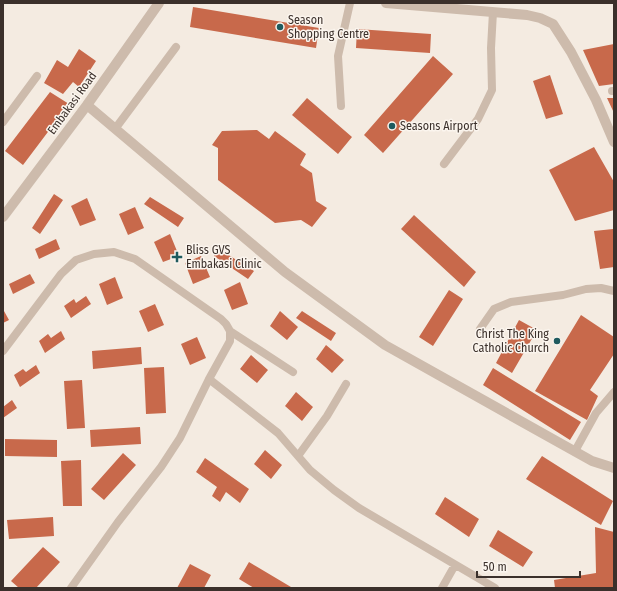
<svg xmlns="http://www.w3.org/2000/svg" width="617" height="591" font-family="'Fira Sans Condensed',sans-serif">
	<rect width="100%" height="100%" fill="#f4ebe1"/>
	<path fill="#c8694b" d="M193,7L319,28L316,48L190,27Z
		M357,29L431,34L430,53L356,48Z
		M614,44V84L599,86L583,50Z
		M79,49L96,61L79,87L73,82L63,94L44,83L57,60L68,67Z
		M433,56L453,74L383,153L364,135Z
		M550,75L563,114L546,119L533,81Z
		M50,92L69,104L23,165L5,151Z
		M307,98L352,137L338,154L292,115Z
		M607,98H614V113Z
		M257,130L269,139L275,131L306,154L300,165L312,173L316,201L327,208L312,227L301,220L275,223L218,180V148L212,145L222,131Z
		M594,147L614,182V210L575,221L549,170Z
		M54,194L63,200L40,234L32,228Z
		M150,197L184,218L178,227L144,204Z
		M87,198L96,220L80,226L71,206Z
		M135,207L144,228L128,235L119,214Z
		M414,215L476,272L464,287L401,229Z
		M613,229L614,267L600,269L594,231Z
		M170,234L179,256L163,262L154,242Z
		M56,239L60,249L39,259L35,249Z
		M219,249L254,271L248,279L214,256Z
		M201,256L210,277L193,284L185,263Z
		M30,274L35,283L13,294L9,284Z
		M115,277L123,298L107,305L99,284Z
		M240,282L248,304L232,310L224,290Z
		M449,290L463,299L433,346L419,337Z
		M86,296L91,304L71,318L64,306L74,299L76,303Z
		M155,304L164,325L148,332L139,311Z
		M3,311H4L9,320L3,323Z
		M280,311L298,327L287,340L270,326Z
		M302,311L336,333L331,341L296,318Z
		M581,315L614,337V354L590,390L598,396L587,420L535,391Z
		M519,320L537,330L512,373L496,363Z
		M61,331L65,339L45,353L39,341L48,334L51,338Z
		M197,337L206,358L190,365L181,344Z
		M326,345L344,360L332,373L316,359Z
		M141,347L142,364L93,369L92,351Z
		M251,355L268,370L257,383L240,369Z
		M36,365L40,373L20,387L14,375L23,369L26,372Z
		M164,367L166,413L146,414L144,368Z
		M493,368L581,422L570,440L483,385Z
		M82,380L85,428L67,429L64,381Z
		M296,392L313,407L302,421L285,406Z
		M12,400L17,408L3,418V407Z
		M140,427L141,444L91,447L90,430Z
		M5,439L57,440V457L5,456Z
		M265,450L282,465L271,479L254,464Z
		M123,453L136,465L104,500L91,489Z
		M542,456L613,501L601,525L526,479Z
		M205,458L249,489L240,503L226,492L220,502L212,496L217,487L196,472Z
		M81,460L82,506H63L61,461Z
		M445,497L479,519L469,537L435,514Z
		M53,517L54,536L9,539L7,520Z
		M595,527L614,532V587L555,588L554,580L596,573Z
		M498,530L533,552L523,567L489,546Z
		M43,547L60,562L36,588H19L11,581Z
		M249,562L291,587V588H254L239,579Z
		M190,564L211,575L204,588H177Z"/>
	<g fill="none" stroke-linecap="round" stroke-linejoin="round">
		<path stroke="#cdbbac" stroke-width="8" d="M612,91H614
			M341,106L338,56L350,3
			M3,122L37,76
			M115,129L176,47
			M444,164L478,119L492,90L491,48L493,12
			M480,329L494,309L511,302L563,295L586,289L601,288L614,291
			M230,331L293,372
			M3,351L61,274L76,260L94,254L114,252L135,259L221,319L226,324L230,331V341L209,379L180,438L161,467L118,522L71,588
			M209,379L278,433L310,470L334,490L359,508L495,588
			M575,451L596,413L614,392
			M298,456L327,416L346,384
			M442,588L455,565"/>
		<path stroke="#cdbbac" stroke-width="10" d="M386,3L527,15L540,18L553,24L571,52L596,100L614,142
			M87,105L285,272L385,345L592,461L614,468
			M3,217L87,105L159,3"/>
	</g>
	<g fill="#1f5a5e" stroke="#fbf5ee" stroke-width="1.5">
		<circle cx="280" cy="27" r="4"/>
		<circle cx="392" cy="126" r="4"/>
		<path d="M175 251h4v4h4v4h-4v4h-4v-4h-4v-4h4z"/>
		<circle cx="557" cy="341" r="4"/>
	</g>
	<g text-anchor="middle" stroke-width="3" stroke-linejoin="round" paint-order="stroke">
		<g font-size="12" fill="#3b302b" stroke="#fbf5ee" text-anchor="start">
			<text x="288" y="24">Season<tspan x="288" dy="14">Shopping Centre</tspan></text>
			<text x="400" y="130">Seasons Airport</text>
			<text x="186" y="254">Bliss GVS<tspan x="186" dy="14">Embakasi Clinic</tspan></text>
			<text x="549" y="338" text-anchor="end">Christ The King<tspan x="549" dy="14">Catholic Church</tspan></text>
		</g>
		<g font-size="12" fill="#3b302b" stroke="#fbf5ee">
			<text transform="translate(72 103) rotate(-54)" y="4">Embakasi Road</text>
		</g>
	</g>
	<rect width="617" height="591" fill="none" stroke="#3b302b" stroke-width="8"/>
	<path d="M477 571v6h103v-6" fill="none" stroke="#3b302b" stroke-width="2"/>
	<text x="483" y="571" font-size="12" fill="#3b302b" stroke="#fbf5ee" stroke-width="3" paint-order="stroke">50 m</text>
</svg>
